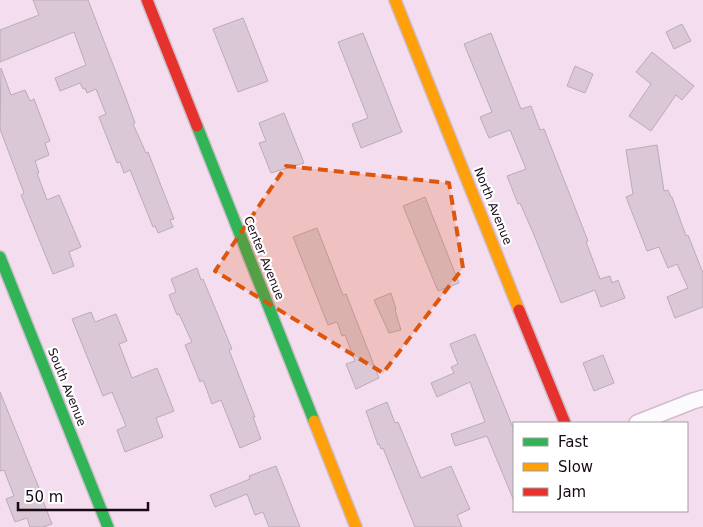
<svg xmlns="http://www.w3.org/2000/svg" width="703" height="527" font-family="'DejaVu Sans',sans-serif">
	<rect width="100%" height="100%" fill="#f4ddef"/>
	<path fill="#dac8d6" stroke="#bbaab8" d="M33,0H88L124,93L135,123L133,124L146,153L148,152L174,219L170,220L173,227L158,233L155,226L153,227L130,170L124,173L120,162L117,163L99,117L106,114L96,89L87,93L85,88L83,89L80,83L60,91L55,78L86,65L74,32L0,62V30L39,15Z
		M243,18L268,81L238,92L213,29Z
		M682,24L691,41L674,49L666,32Z
		M363,33L402,132L361,148L352,124L368,118L338,42Z
		M491,33L521,109L531,106L540,130L544,129L588,241L586,242L600,279L610,276L612,283L618,280L625,298L601,307L595,290L561,303L534,235L520,203L518,204L507,176L526,169L510,130L489,138L480,117L492,112L464,44Z
		M652,52L694,86L682,100L676,95L651,131L629,116L651,84L636,72Z
		M575,66L593,74L585,93L567,86Z
		M1,68L11,95L25,90L30,101L34,99L50,141L45,143L49,155L35,161L39,173H37L47,200L59,195L81,247L69,252L74,266L53,274L21,195L24,193L0,129Z
		M284,113L304,163L271,173L259,143L266,141L259,123Z
		M657,145L664,191L668,190L671,197H672L686,236L688,235L703,273V307L675,318L667,297L688,288L677,264L668,268L659,247L647,251L626,197L633,194L626,150Z
		M425,197L459,283L438,291L403,206Z
		M317,228L343,295L346,294L379,378L356,389L346,364L355,361L345,335L342,336L337,322L328,325L293,237Z
		M197,268L201,280L203,279L232,349L229,350L255,417H253L261,439L240,448L221,400L212,404L203,380L200,382L185,345L192,342L179,314L177,315L169,295L176,292L171,279Z
		M391,293L396,309L395,310L401,330L389,333L374,300Z
		M91,312L95,322L116,314L127,341L119,344L132,378L157,368L174,411L156,418L163,437L125,452L117,430L126,426L112,392L103,396L72,319Z
		M475,334L514,430V501L487,436L455,446L451,434L485,422L470,382L437,397L431,383L454,373L451,367L458,364L450,344Z
		M603,355L614,383L594,391L583,363Z
		M0,392L41,493H40L52,524L43,527H30L27,518L15,522L6,499L14,496L4,470L0,471Z
		M387,402L395,423L398,422L421,478L451,466L470,509L457,515L462,527H415L383,448L381,449L379,444L378,445L366,411Z
		M276,466L300,527H269L263,512L255,515L247,494L215,507L210,495L250,479L249,476Z"/>
	<g fill="none" stroke-linecap="round" stroke-linejoin="round">
		<defs>
			<path id="street" d="M637,423L693,401L703,398"/>
			<path id="fast" d="M197,126L314,421
				M0,257L108,527"/>
			<path id="slow" d="M395,0L519,310
				M314,421L356,527"/>
			<path id="jam" d="M147,0L197,126
				M519,310L565,423"/>
		</defs>
		<use href="#street" stroke="#cebdca" stroke-width="18"/>
		<use href="#fast" stroke="#cebdca" stroke-width="14"/>
		<use href="#slow" stroke="#cebdca" stroke-width="14"/>
		<use href="#jam" stroke="#cebdca" stroke-width="14"/>
		<use href="#street" stroke="#fdfafd" stroke-width="15"/>
		<use href="#fast" stroke="#30b455" stroke-width="11"/>
		<use href="#slow" stroke="#ff9f0a" stroke-width="11"/>
		<use href="#jam" stroke="#e5322d" stroke-width="11"/>
	</g>
	<path fill="#de550c" fill-opacity="0.2" stroke="#de550c" stroke-width="4" stroke-dasharray="10 6" stroke-linejoin="round" d="M286,166L449,183L463,268L383,373L215,271Z"/>
	<g text-anchor="middle" stroke-width="4.5" stroke-linejoin="round" paint-order="stroke">
		<g font-size="12" fill="#180b16" stroke="#fff">
			<text transform="translate(493 206) rotate(68)" y="4">North Avenue</text>
			<text transform="translate(264 258) rotate(68)" y="4">Center Avenue</text>
			<text transform="translate(67 387) rotate(68)" y="4">South Avenue</text>
		</g>
	</g>
	<rect x="513" y="422" width="175" height="90" fill="#ffffff" stroke="#a39da2"/>
	<rect x="523" y="438" width="25" height="8" fill="#30b455" stroke="#a39da2"/>
	<text x="558" y="447" font-size="15" fill="#180b16">Fast</text>
	<rect x="523" y="463" width="25" height="8" fill="#ff9f0a" stroke="#a39da2"/>
	<text x="558" y="472" font-size="15" fill="#180b16">Slow</text>
	<rect x="523" y="488" width="25" height="8" fill="#e5322d" stroke="#a39da2"/>
	<text x="558" y="497" font-size="15" fill="#180b16">Jam</text>
	<path d="M18 502v8h130v-8" fill="none" stroke="#180b16" stroke-width="2.5"/>
	<text x="25" y="502" font-size="15" fill="#180b16" stroke="#ffffff" stroke-width="4" paint-order="stroke">50 m</text>
</svg>
